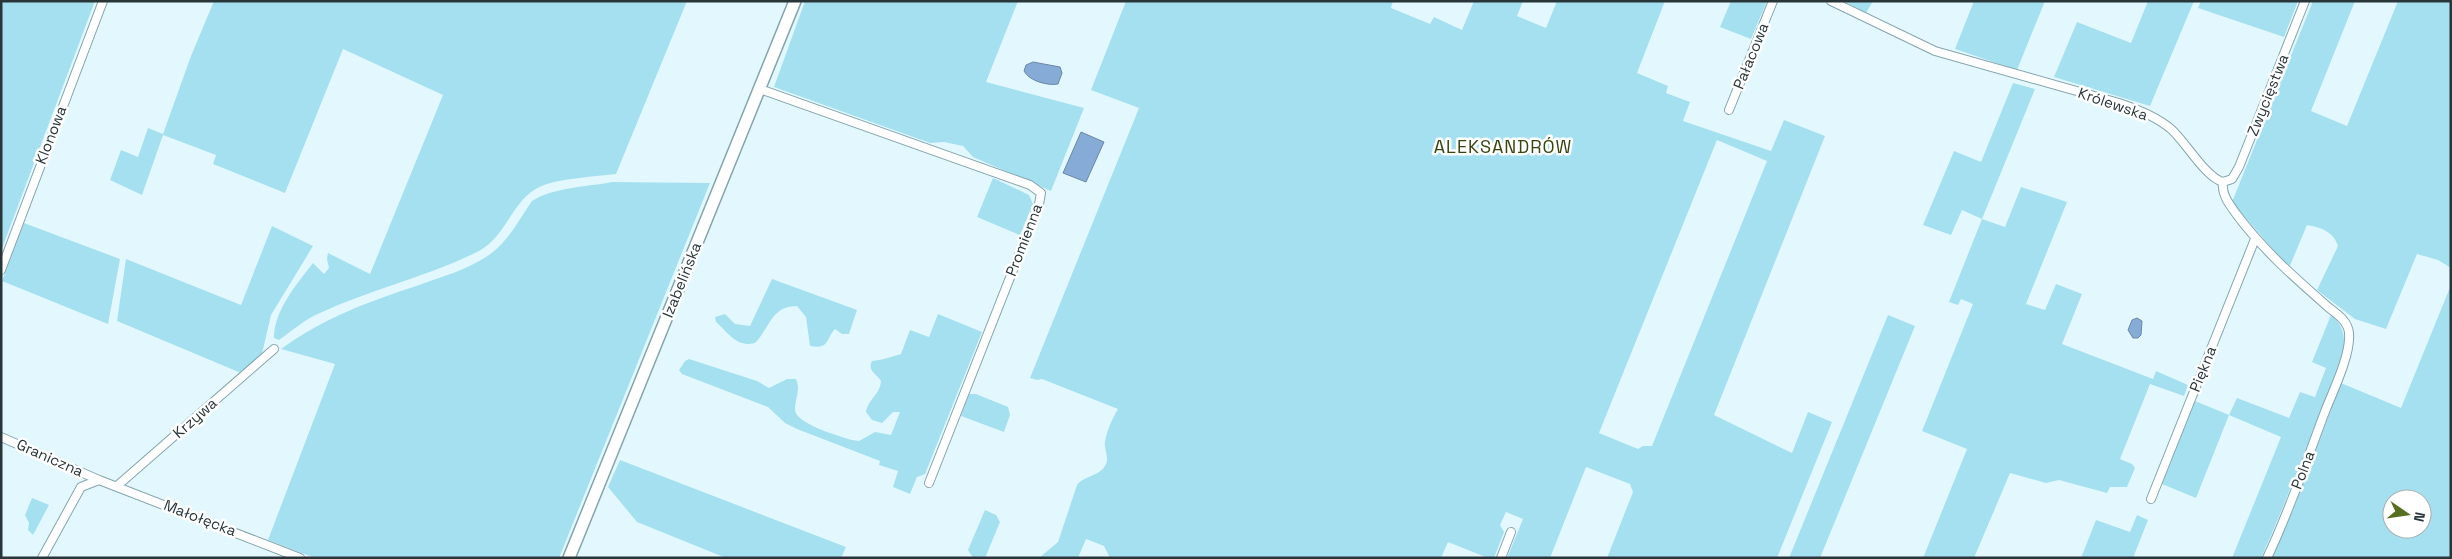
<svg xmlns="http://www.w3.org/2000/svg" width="2452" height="559" font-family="'Space Grotesk',sans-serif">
	<rect width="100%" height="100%" fill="#e3f8fe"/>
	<path fill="#a5e0f0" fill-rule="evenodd" d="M1,1H95L1,251Z
		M214,1H687L616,174C594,177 552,178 534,190C511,205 505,237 479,251C428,277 371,289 320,313C305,319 292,331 279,340L274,338C274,310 297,284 313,263L324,274L329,268L327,259L328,253L370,274L443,95L343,49L285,193L213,164L216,155L163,135L142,195L110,180L121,150L138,157L148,128L163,134L191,56Z
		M805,1H1018L986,82L1084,108L1051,191L973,157L963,146L944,142L930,143L774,87Z
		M1126,1H1393L1391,8L1430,24L1434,17L1462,30L1474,1H1523L1517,16L1546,28L1557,1H1665L1637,73L1668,86L1666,93L1690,102L1683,121L1771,151L1784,120L1825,136L1714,415L1792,453L1808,412L1832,422L1777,558H1607L1633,492L1630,484L1586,467L1550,558H1507L1523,519L1506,512L1500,525L1504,532L1494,558H1488L1448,542L1441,558H1110L1104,546L1086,539L1078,558H1039L1058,542L1077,485C1085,475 1098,477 1105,466C1110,458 1104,450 1105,442C1107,430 1112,419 1118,409L1042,379L1037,380L1030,378L1139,108L1091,90ZM1717,140L1767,161L1652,446H1643L1638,449L1599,433Z
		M1731,1H1767L1751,39L1720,27Z
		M1844,1H1873L1866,13Z
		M1974,1H2045L2017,70L1955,49Z
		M2148,1H2194L2150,106L2054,77L2077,22L2131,43Z
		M2201,1H2298L2284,37L2198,8Z
		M2313,1H2355L2311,111L2347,126L2398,1H2451V268L2438,260L2417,254L2386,329L2355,319L2317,290L2338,246C2334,232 2320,227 2307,225L2289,268L2232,202Z
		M2013,83L2035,89L1982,219L2005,227L2021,187L2067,202L2026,304L2045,310L2056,284L2082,294L2062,344L2153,379L2156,371L2188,385L2184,396L2150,384L2120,459L2132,464L2135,468L2127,487H2110L2107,493L2059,480L2046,483L2010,473L1974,558H1923L1967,449L1922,431L1973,304L1961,299L1958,305L1949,302L1982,219L1962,210L1951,235L1923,225L1954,151L1981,162Z
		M993,178L1029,195L1033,204L1020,235L977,217Z
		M612,182L710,183L559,558H315L268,540L335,364L281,349C325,317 368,302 419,285C441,277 466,270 486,257C506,245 519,220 532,201C554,187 587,187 612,182Z
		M24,223L120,259L108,324L2,281Z
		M272,226L313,246L271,315L262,354L241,373L117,321L126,259L241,305Z
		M772,279L857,310L849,334H842L835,329C826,338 830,350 810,346L806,317L797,306C771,306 770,328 755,343C736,348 728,332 716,322L715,317L725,314L735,324L750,326Z
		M2451,285V558H2271L2293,510L2341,383L2401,408ZM2392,499H2422V529H2392Z
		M938,314L982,332L925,474L917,477L910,494L893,487L898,471L879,465L880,461L797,429L785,423L768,407L682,374L679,370L685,361L689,359L757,381L769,388L787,379H796C801,390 795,398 795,410C796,424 839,436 852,440L859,441L875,432L891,435L900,412H893L882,423L872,420L866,412C868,399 880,395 881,381C876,373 867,371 872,361C882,360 891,357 901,354L910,330L929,337Z
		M1888,315L1915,326L1820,558H1789Z
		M2331,315C2340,322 2345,332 2344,345C2342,365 2328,393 2320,413C2301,461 2283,510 2261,558H2232L2281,437L2229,415L2196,498L2162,484L2195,401L2229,415L2237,398L2289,418L2300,392L2315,397L2326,368L2312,362Z
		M969,394H976L1008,407L1010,415L1004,432L961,416Z
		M620,460L846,547L841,558H726L637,522L608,487Z
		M32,498L49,505L33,535L28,530L29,523L25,515Z
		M985,510L996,515L1000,522L985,558H973L968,550Z
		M2137,515L2148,520L2133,558H2081L2096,520L2130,532Z"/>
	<path fill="#86abd6" stroke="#6a88a7" d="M1033,62L1060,67L1062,73L1058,84C1048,86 1029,81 1024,71L1026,65Z
		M1081,132L1104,142L1086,182L1063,173Z
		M2137,318L2142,321L2141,335L2138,338H2133L2128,330L2132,320Z"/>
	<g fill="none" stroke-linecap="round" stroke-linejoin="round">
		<defs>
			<path id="street" d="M1831,1L1935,51L2119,103C2137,109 2157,117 2171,129C2185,141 2206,178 2223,182
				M760,89L1030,185L1041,193L1039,204L929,483
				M1729,110L1773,1
				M2223,182C2221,195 2230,205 2237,215C2264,251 2295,278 2328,307C2337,314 2348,321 2349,333C2351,354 2334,389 2326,409C2307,459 2290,510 2267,558
				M2223,182L2232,179L2239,167L2305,1
				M1,270L103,1
				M1,437L99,480L300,558
				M117,486L274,349
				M2151,499L2255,239
				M42,558L81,487L99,480
				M1501,558L1511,532"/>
			<path id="secondary" d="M569,558L795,1"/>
		</defs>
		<use href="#street" stroke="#84a5ae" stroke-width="10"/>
		<use href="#secondary" stroke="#84a5ae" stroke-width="14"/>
		<use href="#street" stroke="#fff" stroke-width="8"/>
		<use href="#secondary" stroke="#fff" stroke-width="11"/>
	</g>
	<g text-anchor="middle" stroke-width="5" stroke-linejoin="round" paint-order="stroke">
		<g font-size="15" fill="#28363a" stroke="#fff">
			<text transform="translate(1751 56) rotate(-68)" y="5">Pałacowa</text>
			<text transform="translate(2268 95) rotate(-68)" y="5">Zwycięstwa</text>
			<text transform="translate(2113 104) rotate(19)" y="5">Królewska</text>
			<text transform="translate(51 135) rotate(-69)" y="5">Klonowa</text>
			<text transform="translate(1024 240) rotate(-69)" y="5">Promienna</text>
			<text transform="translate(682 280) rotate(-68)" y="5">Izabelińska</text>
			<text transform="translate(2203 369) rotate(-68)" y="5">Piękna</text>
			<text transform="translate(195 418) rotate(-41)" y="5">Krzywa</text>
			<text transform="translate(50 458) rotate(24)" y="5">Graniczna</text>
			<text transform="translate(2303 470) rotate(-69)" y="5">Polna</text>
			<text transform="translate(200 518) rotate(21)" y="5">Małołęcka</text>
		</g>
		<g font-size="18" letter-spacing="1" fill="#35450e" stroke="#fff">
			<text x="1503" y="153">ALEKSANDRÓW</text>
		</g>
	</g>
	<rect width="2452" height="559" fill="none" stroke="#28363a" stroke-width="5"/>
	<g transform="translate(2407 514) rotate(103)"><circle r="24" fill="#ffffff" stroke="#a9afb0"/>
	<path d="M0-4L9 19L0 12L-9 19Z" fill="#566e1f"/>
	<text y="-8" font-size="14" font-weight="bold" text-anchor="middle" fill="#28363a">N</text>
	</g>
</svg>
